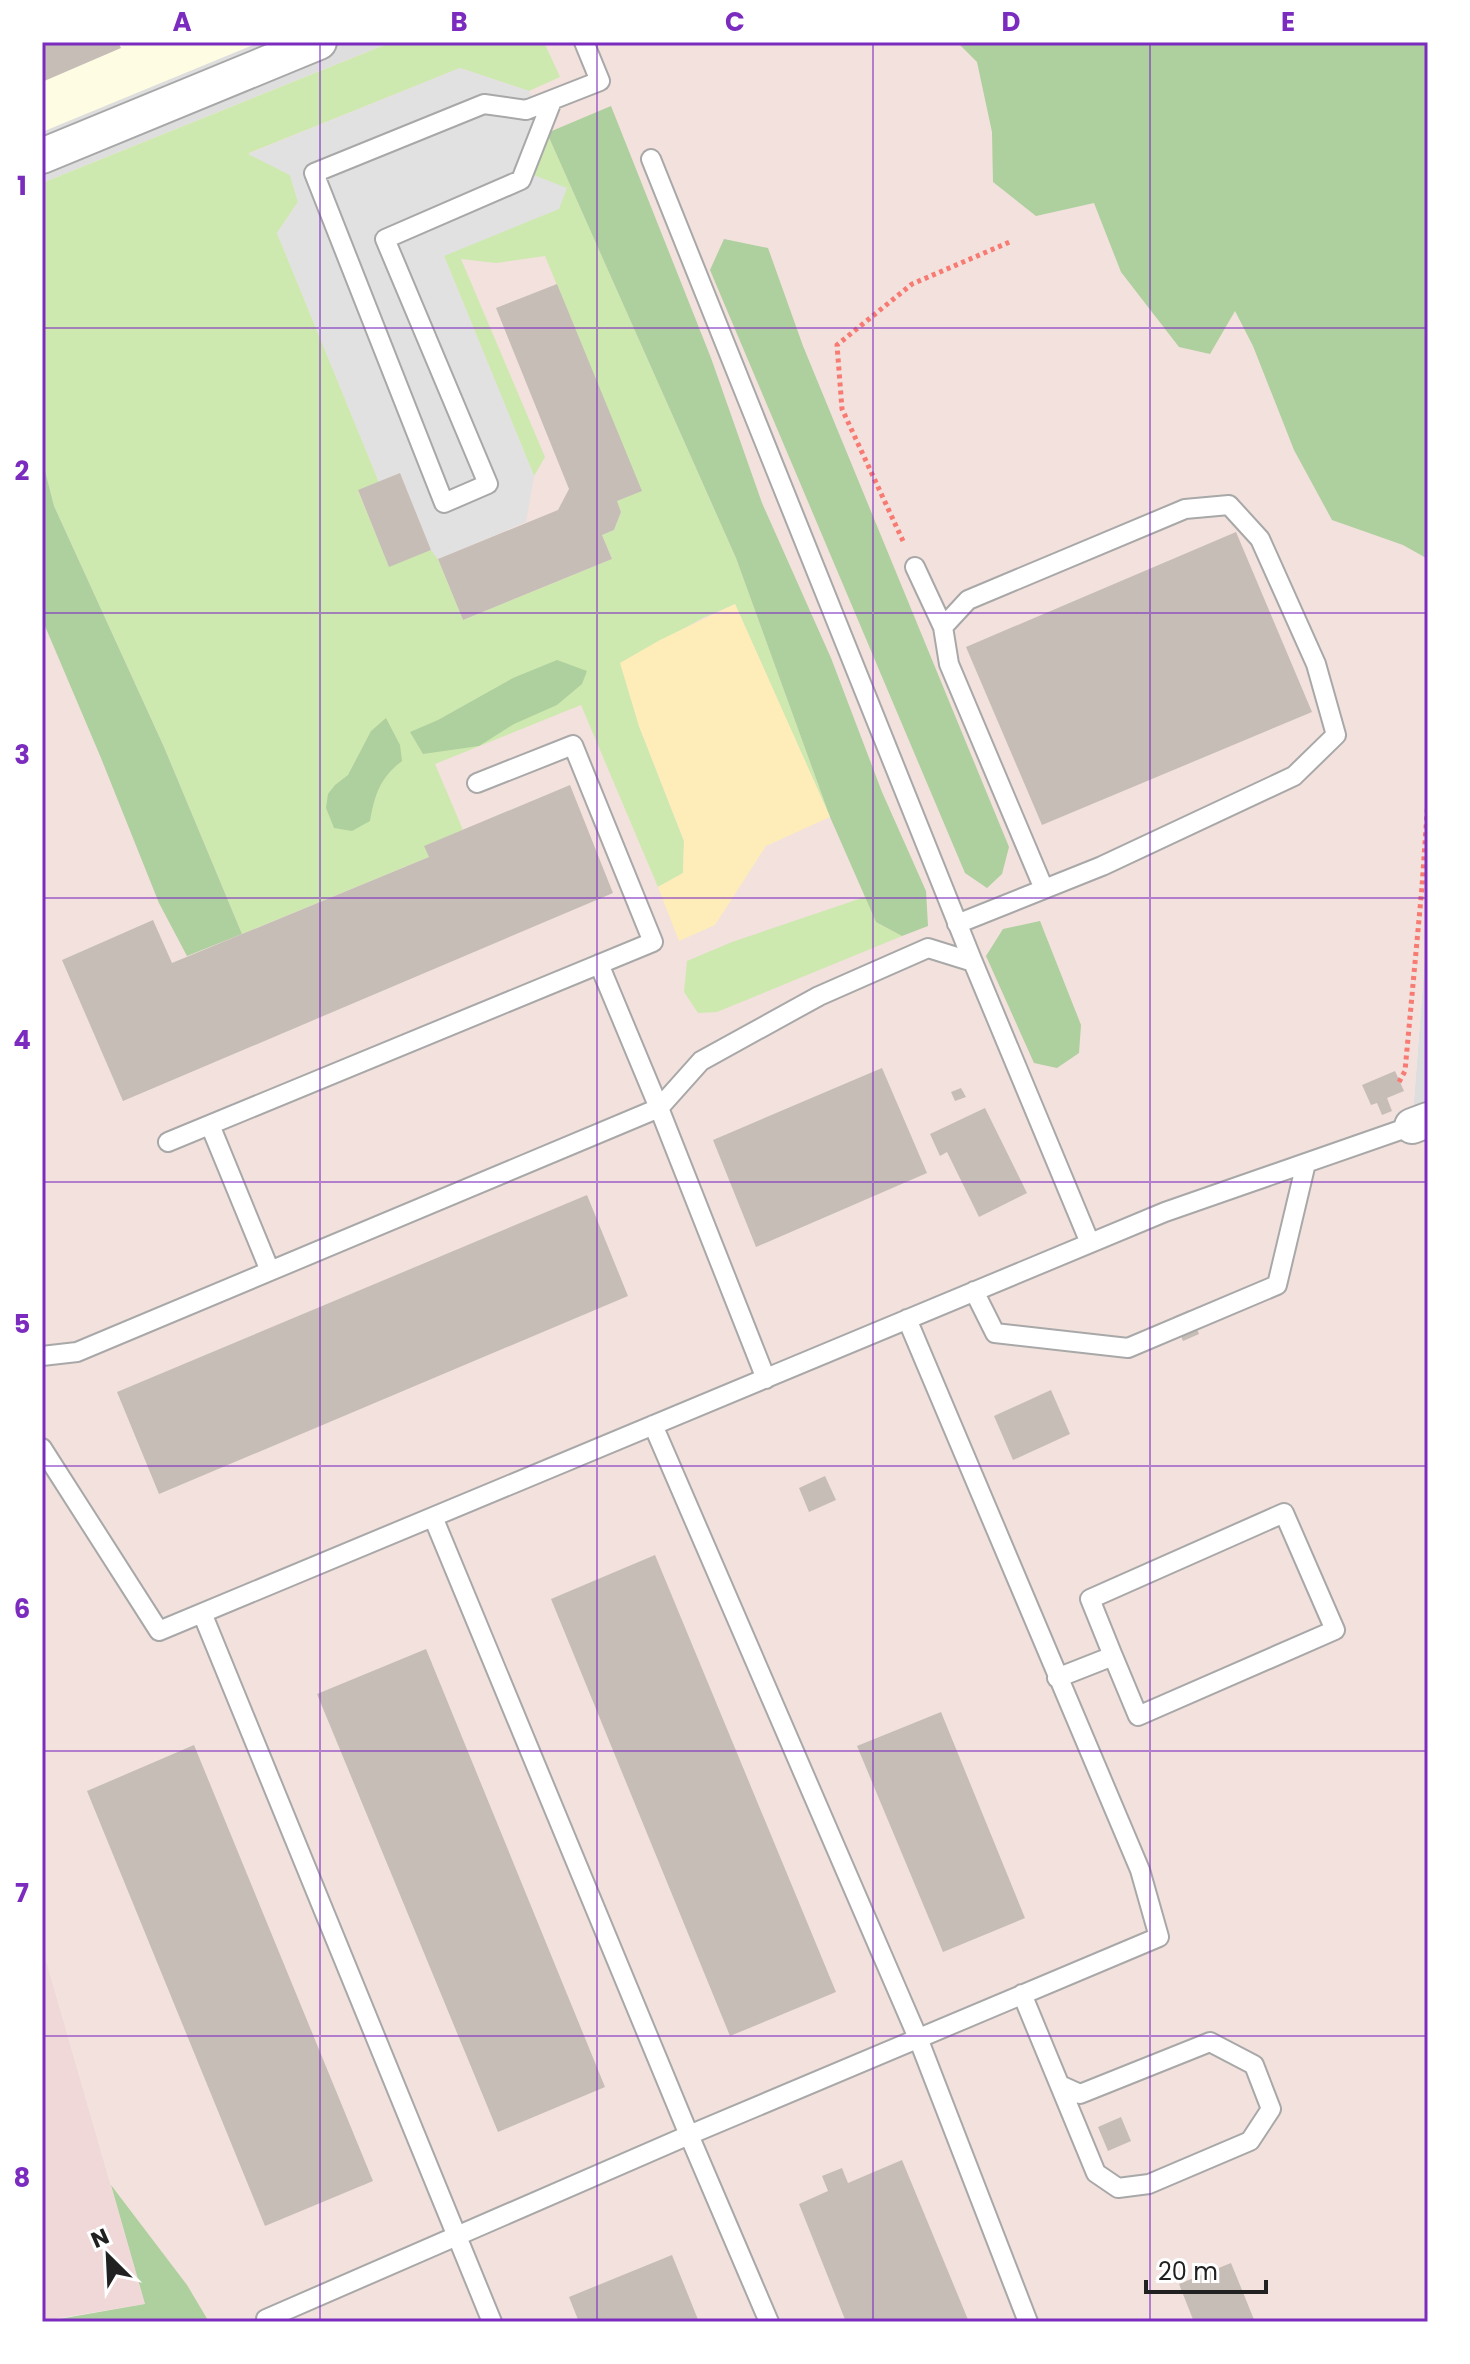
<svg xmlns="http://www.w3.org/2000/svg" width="1470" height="2364" font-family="Poppins,sans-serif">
	<rect width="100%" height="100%" fill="#f1eee8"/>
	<path fill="#dfdede" d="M42,42H392L42,183Z
		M1428,918V1138L1412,1126Z"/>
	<path fill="#f1d8d8" d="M42,1946L145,2304L42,2321Z"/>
	<path fill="#fefde3" d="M42,42H260L42,132Z"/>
	<path fill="#f2e1dc" d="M392,42H1428V917L1412,1126L1428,1138V2322H42L145,2304L42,1946V183Z"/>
	<path fill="#cee9af" d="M392,42H544L560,77L529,91L460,68L249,153L290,175L298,202L277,233L379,482L358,491L389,566L431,550L438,559L463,620L612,559L602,535L614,530L621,512L617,501L641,490L545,256L496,263L461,259L545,457L534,476L444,256L531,174L547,133L736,558L830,817L735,604L703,618L621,663L639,726L684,841L683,873L658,887L581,705L435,764L463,830L425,846L429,857L242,934L164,747L54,506L42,459V183Z
		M865,897L876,922L902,936L717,1012L698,1013L684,992L687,961L732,942Z"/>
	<path fill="#aecf9e" d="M957,42H1428V559L1403,545L1332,520L1294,450L1253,346L1235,311L1210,354L1179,347L1121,272L1094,203L1036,216L993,182L992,132L977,62Z
		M611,106L711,358L762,503L831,658L882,792L926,891L928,926L902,936L876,922L830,817L736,558L547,133Z
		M724,239L768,248L803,346L1009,847L1002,874L987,888L965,873L710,270Z
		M42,459L54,506L164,747L242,934L187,956L159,903L101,758L42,619Z
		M557,660L587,671L582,684L557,705L514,724L479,746L423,754L410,732L438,720L513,678Z
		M386,718L400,745L402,761C380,778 375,794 370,821L352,831L334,828L326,808L328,794L335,785L348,775L371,731Z
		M1040,921L1081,1025L1079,1053L1057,1068L1034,1063L986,956L1003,929Z
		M111,2185L187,2285L209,2322H42L145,2304Z"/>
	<path fill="#feedb9" d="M735,604L830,817L766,846L715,925L679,941L658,887L683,873L684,841L639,726L620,663L660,640Z"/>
	<path fill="#e1e1e1" d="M460,68L529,91L547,133L531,174L567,188L559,209L444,256L534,476L526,522L438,559L431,550L400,473L379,482L277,233L298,202L290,175L248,154Z"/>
	<path fill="#c6bdb7" d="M42,42H118L121,48L42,82Z
		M557,284L642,491L617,501L621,512L614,530L602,535L612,559L463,620L438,559L558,510L569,489L496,308Z
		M400,473L431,550L389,567L358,490Z
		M1236,532L1312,712L1042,825L966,647Z
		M570,785L613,893L123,1101L62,960L153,920L172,963L429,857L424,846Z
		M882,1068L927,1173L756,1247L713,1140Z
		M1395,1071L1404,1091L1387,1098L1392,1111L1382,1115L1377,1103L1371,1105L1362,1085Z
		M961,1088L966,1097L955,1101L951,1092Z
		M985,1108L1027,1193L979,1217L947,1152L940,1156L930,1134Z
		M587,1195L628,1296L159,1494L117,1392Z
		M1189,1310L1199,1334L1183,1341L1173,1317Z
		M1051,1390L1070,1434L1013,1460L994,1416Z
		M825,1476L836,1500L809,1512L799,1488Z
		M655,1555L836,1992L730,2036L551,1599Z
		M426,1649L605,2087L498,2132L317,1694Z
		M941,1712L1025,1918L943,1952L857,1746Z
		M194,1745L373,2181L265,2226L87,1791Z
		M1121,2117L1131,2141L1108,2151L1098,2127Z
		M902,2160L969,2322H846L799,2204L828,2191L822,2176L842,2168L848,2183Z
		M672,2255L699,2322H579L569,2297Z
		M1231,2263L1255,2322H1194L1179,2284Z"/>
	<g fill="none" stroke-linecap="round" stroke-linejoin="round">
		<defs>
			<path id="lane" d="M552,101L521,180L385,239L488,484L444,503L314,173L484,104L526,110L600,81L584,42
				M651,159L973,962
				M915,567L943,627
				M957,924L1102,866L1294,776L1336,735L1316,664L1260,539L1229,505L1185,509L968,600L943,627L949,664L1044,889
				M599,964L659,1108L701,1061L819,996L928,948L973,962L1090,1243
				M210,1125L270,1271
				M168,1142L653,942L573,745L477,783
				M974,1291L995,1333L1128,1348L1277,1285L1306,1163
				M42,1356L77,1352L659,1108L766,1379
				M653,1425L918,2038L1028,2322
				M42,1448L159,1631L1165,1212L1412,1126
				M433,1517L689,2135L769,2322
				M202,1613L492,2322
				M1057,1678L1113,1656L1090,1599L1284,1513L1335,1630L1138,1716L1113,1656
				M1022,1994L1096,2173L1118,2188L1149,2184L1250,2141L1271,2109L1254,2065L1210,2042L1080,2094L1060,2085
				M266,2322V2319L689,2135L1159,1937L1140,1870L907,1319"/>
			<path id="street" d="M42,156L319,42
				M1412,1126L1428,1120"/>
		</defs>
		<use href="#lane" stroke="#a8a8a8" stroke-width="22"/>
		<use href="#street" stroke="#a8a8a8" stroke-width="38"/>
		<path stroke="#f77b72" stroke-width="5" stroke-dasharray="4 4" stroke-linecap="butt" d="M903,541L842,409L837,345L912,284L1012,241
			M1399,1082L1405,1071L1422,887L1428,799"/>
		<use href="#lane" stroke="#fff" stroke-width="18"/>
		<use href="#street" stroke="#fff" stroke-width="34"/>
	</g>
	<path fill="none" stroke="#7b2cbf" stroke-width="2" stroke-opacity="0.55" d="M320,42V2322M597,42V2322M873,42V2322M1150,42V2322M42,328H1428M42,613H1428M42,898H1428M42,1182H1428M42,1466H1428M42,1751H1428M42,2036H1428"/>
	<rect width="1470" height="2364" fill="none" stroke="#ffffff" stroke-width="88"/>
	<g transform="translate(108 2256) rotate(336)" stroke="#ffffff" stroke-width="6" paint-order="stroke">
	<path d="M0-6L14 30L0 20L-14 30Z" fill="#212121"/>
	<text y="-12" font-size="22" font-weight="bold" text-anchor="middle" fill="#212121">N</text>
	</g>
	<path d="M1146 2280v12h120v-12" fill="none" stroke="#212121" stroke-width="4"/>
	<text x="1158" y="2280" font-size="24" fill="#212121" stroke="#ffffff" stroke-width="6" paint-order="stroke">20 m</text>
	<rect x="44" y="44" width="1382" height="2276" fill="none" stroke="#7b2cbf" stroke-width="3"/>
	<g font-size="26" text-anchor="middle" font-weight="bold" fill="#7b2cbf">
		<text x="182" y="31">A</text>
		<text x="459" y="31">B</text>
		<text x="735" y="31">C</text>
		<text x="1011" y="31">D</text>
		<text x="1288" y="31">E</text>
		<text x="22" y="195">1</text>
		<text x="22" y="480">2</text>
		<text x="22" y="764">3</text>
		<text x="22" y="1049">4</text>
		<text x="22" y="1333">5</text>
		<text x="22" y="1618">6</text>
		<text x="22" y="1902">7</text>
		<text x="22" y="2187">8</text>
	</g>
</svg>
